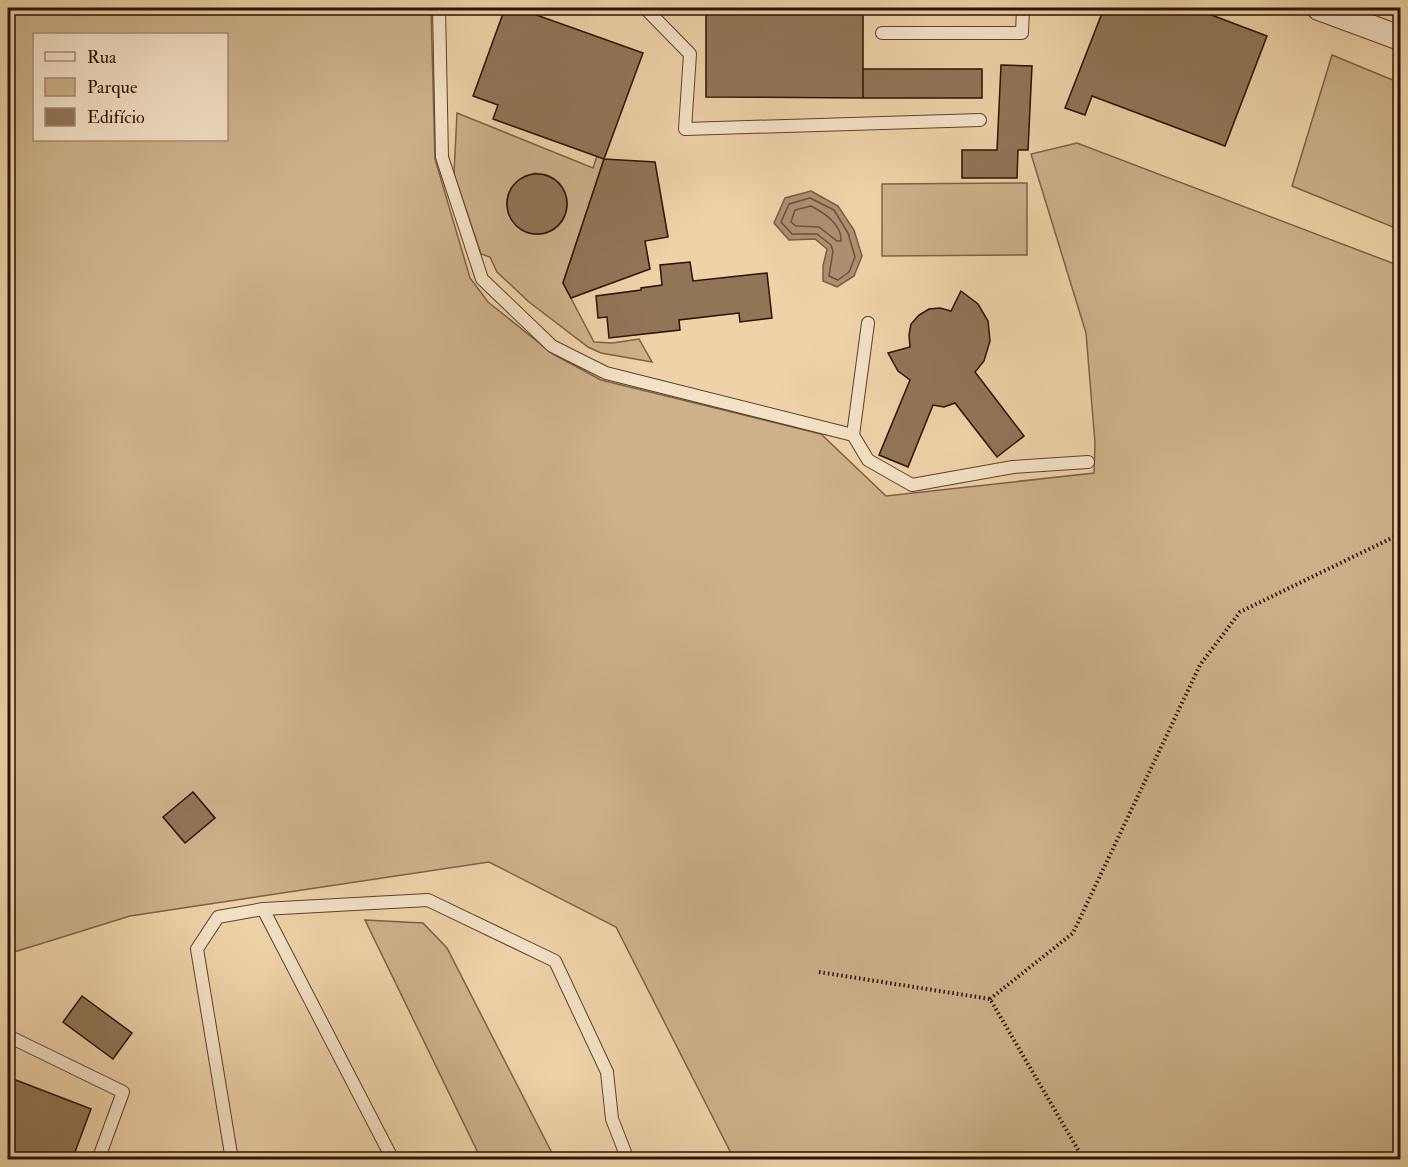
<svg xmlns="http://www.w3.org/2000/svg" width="1408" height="1167" font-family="'IM FELL Double Pica',serif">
	<rect width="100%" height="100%" fill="#eed2a8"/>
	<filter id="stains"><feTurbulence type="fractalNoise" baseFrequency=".00333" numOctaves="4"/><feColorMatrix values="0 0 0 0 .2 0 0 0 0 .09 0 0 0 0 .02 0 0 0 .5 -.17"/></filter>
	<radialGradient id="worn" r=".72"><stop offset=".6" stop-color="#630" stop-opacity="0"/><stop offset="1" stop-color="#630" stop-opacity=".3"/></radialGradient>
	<path fill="#cdb18b" stroke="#7d6146" stroke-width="1.5" fill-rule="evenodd" d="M8,8H431L435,159L470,278L488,302L553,354L601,380L821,434L886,496L1094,473L1095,443L1086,333L1031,154L1077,143L1400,266V1159H734L616,927L489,862L130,916L8,954ZM34,34H226V140H34Z
		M1332,55L1400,83V230L1292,186Z
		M457,113L593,168L597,156L604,159L563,283L594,342L612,343L639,339L652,362L601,353L588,347L529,302L497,272L490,257L481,254L454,174ZM535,173C539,174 545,174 549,176C564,182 571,200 565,215C562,224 556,230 546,233C513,242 491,196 522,178C525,175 531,175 535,173Z
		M1027,183V255L882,256V184Z
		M365,920L423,923L447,948L555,1159H481Z"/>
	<path fill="#ac906f" stroke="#795d43" stroke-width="1.5" d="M811,191L838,206L854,230L862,256L854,276L837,287L823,281V266L827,249L815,239L789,240L774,223L785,198Z"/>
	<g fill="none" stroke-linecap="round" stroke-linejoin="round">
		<path stroke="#6c5038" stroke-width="1.5" d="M810,198L834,210L848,233L855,257L849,272L838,280L829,276L833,251L831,245L817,234H792L781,222L789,204Z
			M811,206C824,213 842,224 841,241H837L819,227L796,226L791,222L795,210Z"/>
	</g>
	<path fill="#917557" stroke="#2d1100" stroke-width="1.5" d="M505,8H517L643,53L604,159L493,119L498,105L473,96Z
		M706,8H863V98L706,97Z
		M1104,8H1193L1267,36L1225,146L1092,96L1085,115L1065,108Z
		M1001,65L1032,66L1028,150H1018L1017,178H962V150H997Z
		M863,69H982V98H863Z
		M604,159L655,162L668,237L645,241L650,269L571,298L563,283Z
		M507 204a30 30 0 1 1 60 0a30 30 0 1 1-60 0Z
		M690,262L693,281L767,273L772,318L740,322L739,313L679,320L680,330L609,338L607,317L598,318L596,296L641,290V288L662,285L660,265Z
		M961,291L978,304L988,321L990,341L984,361L975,372L1024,436L997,457L955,403L944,407L933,405L908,467L879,455L910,380L898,371L888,353L910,347L909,335L911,324L919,315L929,309L940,308L951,311Z
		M193,792L215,818L185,843L163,817Z
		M82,996L132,1033L113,1059L63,1022Z
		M8,1077L91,1109L72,1160H8Z"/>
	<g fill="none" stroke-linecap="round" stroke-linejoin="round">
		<defs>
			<path id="service" d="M439,8L442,157L482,279L552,346L606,373L853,435L868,323
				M645,8L690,54L685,129L980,120
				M882,33H1022L1023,8
				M853,435L868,460L912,485L1013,467L1088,462
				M263,909L393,1160
				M8,1036L123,1092L98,1160
				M232,1160L197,949L218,917L263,909L428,900L555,961L607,1072L612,1119L628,1160"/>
			<path id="minor" d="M1319,8L1400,38"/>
		</defs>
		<use href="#service" stroke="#5d412a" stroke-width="14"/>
		<use href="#minor" stroke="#5d412a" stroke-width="26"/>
		<path stroke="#2d1100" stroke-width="4" stroke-dasharray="1.5 3" stroke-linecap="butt" d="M819,972L990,999L1084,1160
			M990,999L1073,933L1200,665L1240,612L1400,534"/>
		<use href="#service" stroke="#f4e2c6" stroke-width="12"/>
		<use href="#minor" stroke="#f4e2c6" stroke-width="24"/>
	</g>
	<rect width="1408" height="1167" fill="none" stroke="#eed2a8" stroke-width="30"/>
	<rect x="9" y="9" width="1390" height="1149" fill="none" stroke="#2d1100" stroke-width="3"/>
	<rect x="15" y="15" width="1378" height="1137" fill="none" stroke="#2d1100" stroke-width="1.5"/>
	<rect x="33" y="33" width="195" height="108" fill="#f4e2c6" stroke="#a48e77" stroke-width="1.5"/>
	<rect x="45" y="52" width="30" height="9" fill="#f4e2c6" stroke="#a48e77" stroke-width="1.5"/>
	<text x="87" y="63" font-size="18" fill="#2d1100">Rua</text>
	<rect x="45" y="78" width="30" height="18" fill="#cdb18b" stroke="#a48e77" stroke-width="1.5"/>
	<text x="87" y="93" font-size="18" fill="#2d1100">Parque</text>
	<rect x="45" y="108" width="30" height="18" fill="#917557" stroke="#a48e77" stroke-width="1.5"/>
	<text x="87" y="123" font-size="18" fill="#2d1100">Edifício</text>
	<rect width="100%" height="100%" filter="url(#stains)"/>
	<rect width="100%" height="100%" fill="url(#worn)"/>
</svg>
